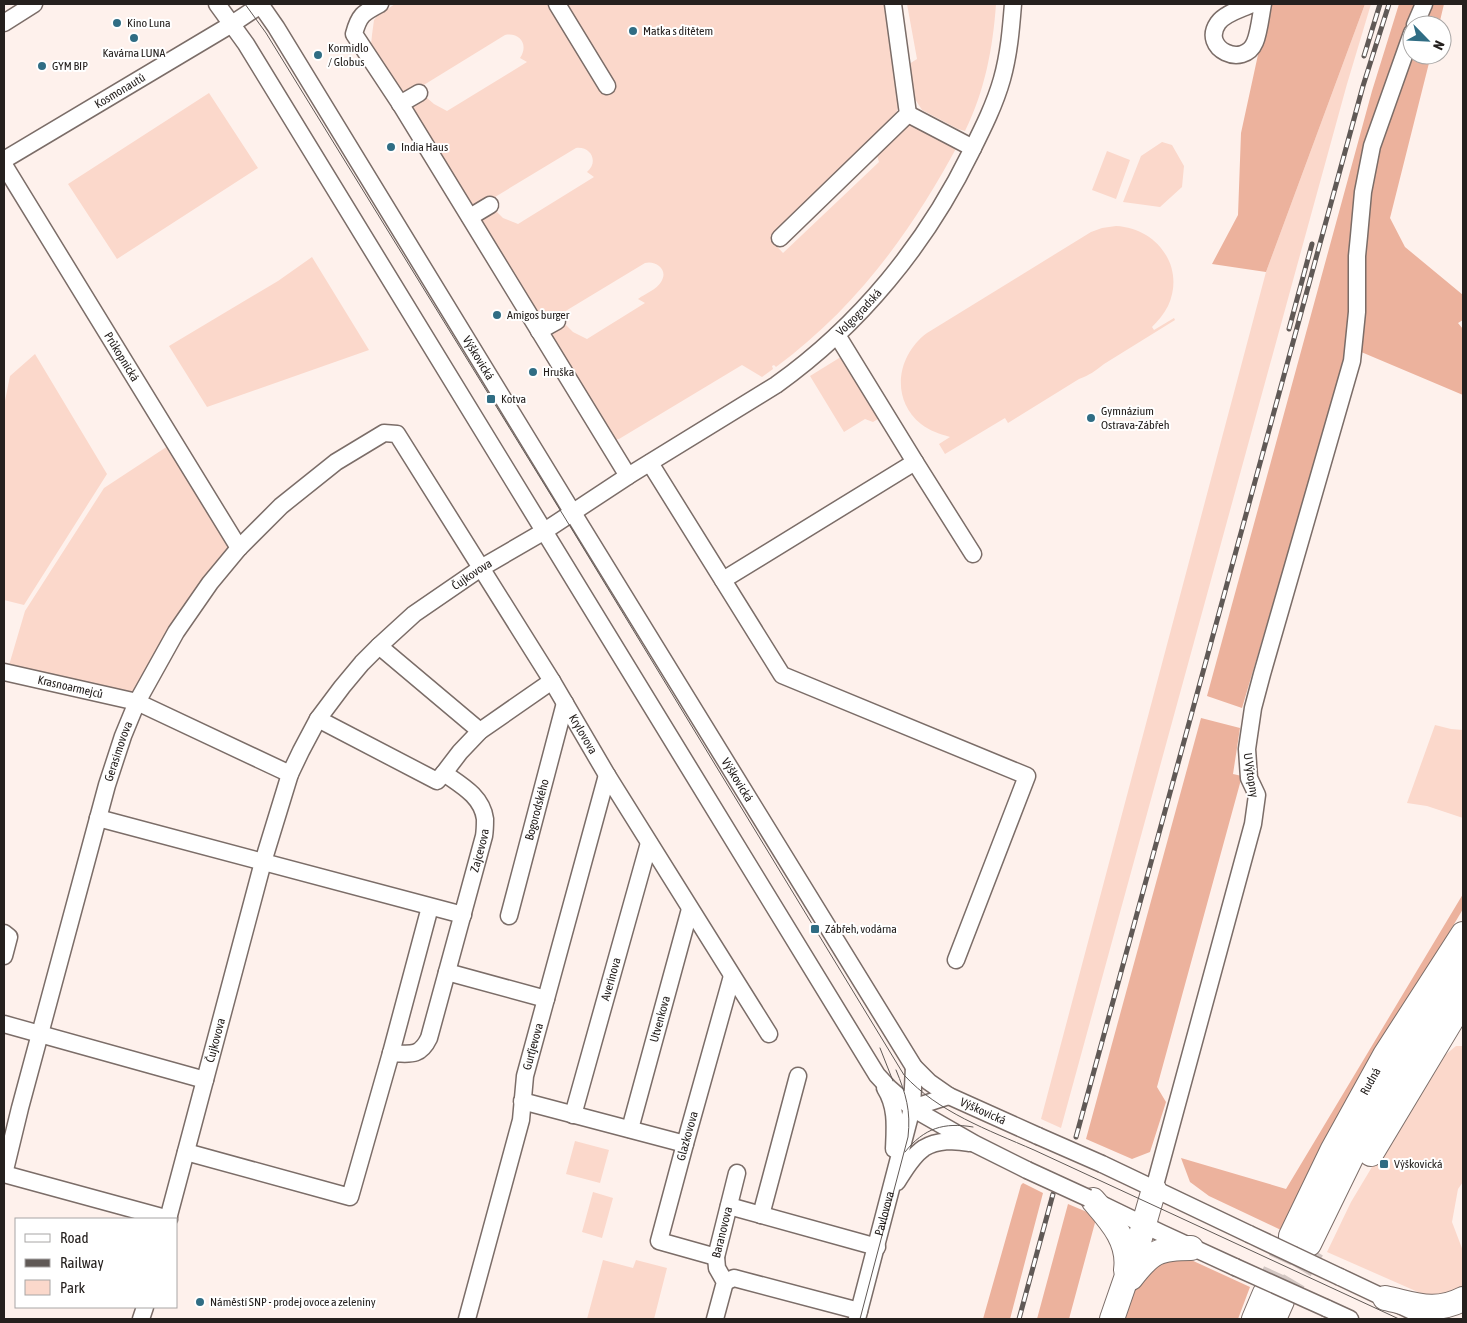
<svg xmlns="http://www.w3.org/2000/svg" width="1467" height="1323" font-family="'Asap Condensed',sans-serif">
	<rect width="100%" height="100%" fill="#fef1ec"/>
	<path fill="#fbd8cb" d="M395,4H889L899,105L894,119L886,130L771,240L783,253L879,162L876,152L906,125L912,123L959,143C912,231 857,307 776,367L774,365L772,366L773,369L762,377L742,365L619,439L612,440L553,339V331L562,325H566L573,332L587,339L645,303L638,299C645,294 657,289 661,282C669,270 656,260 645,263L554,318L544,320L539,318L481,223V217L494,209L503,218L518,224L594,177L587,172C599,162 591,146 576,148L485,203L475,205L469,203L414,115L413,109L414,103L424,97H426L434,104L447,111L527,62L520,58C529,45 520,32 505,35L414,91L405,92L399,90L371,45L372,35L374,20L377,16Z
		M907,4H996C993,47 985,91 965,131L958,129L922,110L915,99L906,66L917,59Z
		M1365,4H1371L1347,84L1292,284L1061,1128L1041,1119L1266,272Z
		M209,93L258,168L117,259L68,184Z
		M1162,142L1172,145L1184,166L1182,187L1160,207L1123,202L1141,156Z
		M1107,151L1130,160L1116,199L1092,190Z
		M1116,226C1157,228 1186,267 1168,306C1164,314 1158,321 1152,327L1154,330L1174,318L1175,320L1104,364C1095,371 1090,375 1079,379L1008,423L1005,418L945,454L939,444L950,437C940,434 930,431 921,424C890,399 897,355 927,333L1091,232L1102,228Z
		M312,257L369,350L207,407L169,346L278,281Z
		M35,354L107,474L24,605L4,600V406L10,376Z
		M844,355L878,411V419L873,422L865,419L844,432L810,376Z
		M174,442L239,548L137,702L7,672L25,611L104,488Z
		M1435,725L1451,729L1463,730V728V818L1427,806L1407,803Z
		M1456,1046H1463V1182L1458,1189L1452,1222L1463,1251V1293L1427,1296L1327,1252L1351,1202L1433,1065Z
		M575,1141L609,1150L600,1183L566,1174Z
		M593,1192L613,1198L602,1238L582,1232Z
		M603,1260L633,1268L636,1260L667,1268L654,1319H587Z"/>
	<path fill="#ecb29d" d="M1269,4H1365L1266,272L1212,264L1238,215L1241,133Z
		M1399,4H1444L1439,25H1412V55H1431L1390,218L1405,247L1463,295V320L1458,323L1463,329V395L1347,346L1319,448L1242,708L1207,696L1372,91Z
		M1201,718L1240,728L1233,774L1242,776L1157,1087L1166,1102L1150,1152L1132,1159L1086,1139Z
		M1463,894V909L1320,1150L1281,1230L1209,1196L1190,1182L1181,1158L1286,1189Z
		M1023,1183L1043,1193L1010,1319H983L1021,1185Z
		M1068,1204L1087,1212L1096,1219L1069,1319H1037Z
		M1189,1259L1250,1287L1238,1319H1123L1137,1284L1164,1260Z"/>
	<g fill="none" stroke-linecap="round" stroke-linejoin="round">
		<path stroke="#d3c7c3" stroke-width="24" stroke-dasharray="24 12" stroke-linecap="butt" d="M1265,1293L1291,1236
			M1282,1301L1314,1247"/>
		<defs>
			<g id="minor">
				<path d="M217,4L246,44L877,1075L889,1088L912,1108L975,1144L1027,1170"/>
				<path id="s1" d="M260,4L276,27L573,513L914,1067L929,1082L949,1096L1038,1136"/>
				<path d="M380,4C363,13 359,15 354,34L401,105L628,476"/>
				<path d="M557,4L607,86"/>
				<path d="M1252,4C1242,9 1225,13 1218,23C1200,49 1244,69 1255,42C1259,33 1261,14 1263,4"/>
				<path d="M4,23L34,4"/>
				<path d="M1415,25L1424,4"/>
				<path d="M400,104L419,93"/>
				<path d="M908,114L973,148"/>
				<path id="s2" d="M4,160L232,24L262,4"/>
				<path id="s3" d="M4,165L239,548"/>
				<path d="M470,217L490,205"/>
				<path d="M780,238L908,114L893,4"/>
				<path d="M539,331L557,321"/>
				<path d="M837,335L915,462L973,554"/>
				<path d="M650,463L782,675L1027,776L956,960"/>
				<path d="M723,580L915,462"/>
				<path d="M379,646L480,731"/>
				<path id="s4" d="M4,672L137,702L290,774"/>
				<path d="M318,719L437,781L444,773"/>
				<path d="M98,818L463,915"/>
				<path id="s5" d="M509,916L565,703"/>
				<path d="M4,933L9,937L4,956"/>
				<path d="M447,972L546,999"/>
				<path d="M4,1024L205,1080"/>
				<path d="M391,1053L430,907"/>
				<path d="M885,1088C897,1107 895,1127 894,1149"/>
				<path d="M522,1101L685,1144"/>
				<path d="M912,1108L949,1096"/>
				<path id="s6" d="M573,1115L649,843"/>
				<path id="s7" d="M630,1129L690,909"/>
				<path id="s8" d="M186,1152L350,1197L391,1053C410,1054 420,1057 429,1038L484,836C485,830 485,824 485,819C482,796 461,785 444,773L460,752L480,731L552,681"/>
				<path d="M1102,1164L1249,1234"/>
				<path id="s9" d="M4,1174L20,1108L107,785L123,736L137,702L176,632L210,583L239,548L281,506L336,462L384,433L397,434L552,681L607,775L769,1034"/>
				<path d="M4,1174L169,1219"/>
				<path d="M897,1182C904,1171 912,1156 924,1148C937,1140 955,1140 969,1143"/>
				<path d="M1154,1189L1253,824L1257,795L1249,778L1247,749L1253,708L1262,674L1352,361L1357,312V256L1359,236L1363,192L1372,146L1412,33"/>
				<path d="M1099,1203L1161,1233L1235,1267"/>
				<path d="M729,1206L877,1247"/>
				<path d="M761,1215L798,1076"/>
				<path id="s10" d="M168,1219L263,862L290,774L301,751L318,719L342,687L362,663L379,646L414,614L481,568L543,532L628,476L776,385C860,325 926,244 971,152C983,128 995,104 1002,79C1009,54 1011,29 1013,4"/>
				<path id="s11" d="M716,1257L659,1241L685,1144L732,976"/>
				<path d="M1340,1277L1429,1319"/>
				<path d="M725,1282L734,1278L859,1311"/>
				<path d="M1326,1308L1350,1319"/>
				<path d="M141,1319L145,1307"/>
				<path id="s12" d="M467,1319L521,1120L525,1076L607,775"/>
				<path id="s13" d="M715,1319L725,1282L717,1268L716,1257L737,1173"/>
				<path id="s14" d="M857,1319L912,1108L914,1067"/>
			</g>
			<g id="highway">
				<path d="M1371,1154L1463,1001"/>
				<path d="M1093,1200C1111,1221 1130,1241 1126,1270"/>
				<path id="s15" d="M1291,1236L1333,1149L1385,1055L1463,934"/>
				<path d="M1309,1244L1352,1156L1403,1064L1463,969"/>
				<path d="M1131,1278C1151,1252 1158,1248 1191,1248"/>
				<path d="M1385,1298C1414,1304 1434,1314 1463,1299"/>
				<path d="M1112,1319L1140,1238L1154,1189"/>
				<path d="M1254,1319L1265,1293"/>
				<path d="M1274,1319L1282,1301"/>
			</g>
		</defs>
		<use href="#minor" stroke="#7b6d68" stroke-width="19"/>
		<use href="#highway" stroke="#7b6d68" stroke-width="26"/>
		<use href="#minor" stroke="#fff" stroke-width="16"/>
		<use href="#highway" stroke="#fff" stroke-width="24"/>
		<path stroke="#605956" stroke-width="1" d="M245,4L266,33L565,518L904,1075C938,1112 988,1130 1034,1150L1399,1319
			M880,1048L893,1081
			M905,1152C924,1128 944,1122 973,1127
			M860,1319L908,1137C911,1111 906,1094 896,1070"/>
		<defs>
			<path id="rail" d="M1364,56L1380,4
				M1289,329L1312,244
				M1076,1137L1363,86L1389,4
				M1019,1319L1053,1194"/>
		</defs>
		<use href="#rail" stroke="#605956" stroke-width="5"/>
		<use href="#rail" stroke="#fff" stroke-width="3" stroke-dasharray="9" stroke-linecap="butt"/>
		<defs>
			<path id="minor-bridge" d="M1038,1136L1102,1164
				M1027,1170L1088,1198
				M1249,1234L1340,1277
				M1235,1267L1326,1308"/>
		</defs>
		<use href="#minor-bridge" stroke="#7b6d68" stroke-width="19" stroke-linecap="butt"/>
		<use href="#minor-bridge" stroke="#fff" stroke-width="16"/>
	</g>
	<g fill="#306d84" stroke="#fff" stroke-width="2">
		<circle cx="117" cy="23" r="5"/>
		<circle cx="633" cy="31" r="5"/>
		<circle cx="134" cy="38" r="5"/>
		<circle cx="318" cy="55" r="5"/>
		<circle cx="42" cy="66" r="5"/>
		<circle cx="391" cy="147" r="5"/>
		<circle cx="497" cy="315" r="5"/>
		<circle cx="533" cy="372" r="5"/>
		<rect x="486" y="394" width="10" height="10" rx="2.5"/>
		<circle cx="1091" cy="418" r="5"/>
		<rect x="810" y="924" width="10" height="10" rx="2.5"/>
		<rect x="1379" y="1159" width="10" height="10" rx="2.5"/>
		<circle cx="200" cy="1302" r="5"/>
	</g>
	<g text-anchor="middle" stroke-width="4" stroke-linejoin="round" paint-order="stroke">
		<g font-size="12" fill="#25201e" stroke="#fff" text-anchor="start">
			<text x="127" y="27">Kino Luna</text>
			<text x="643" y="35">Matka s dítětem</text>
			<text x="328" y="52">Kormidlo<tspan x="328" dy="14">/ Globus</tspan></text>
			<text x="134" y="57" text-anchor="middle">Kavárna LUNA</text>
			<text x="52" y="70">GYM BIP</text>
			<text x="401" y="151">India Haus</text>
			<text x="507" y="319">Amigos burger</text>
			<text x="543" y="376">Hruška</text>
			<text x="501" y="403">Kotva</text>
			<text x="1101" y="415">Gymnázium<tspan x="1101" dy="14">Ostrava-Zábřeh</tspan></text>
			<text x="825" y="933">Zábřeh, vodárna</text>
			<text x="1394" y="1168">Výškovická</text>
			<text x="210" y="1306">Náměstí SNP - prodej ovoce a zeleniny</text>
		</g>
		<g font-size="12" fill="#25201e" stroke="#fff">
			<text dy="4" stroke="none"><textPath href="#s2" startOffset="135">Kosmonautů</textPath></text>
			<text dy="4" stroke="none"><textPath href="#s10" startOffset="1205">Volgogradská</textPath></text>
			<text dy="4" stroke="none"><textPath href="#s3" startOffset="225">Průkopnická</textPath></text>
			<text dy="4" stroke="none"><textPath href="#s1" startOffset="416">Výškovická</textPath></text>
			<text dy="4" stroke="none"><textPath href="#s10" startOffset="736">Čujkovova</textPath></text>
			<text dy="4" stroke="none"><textPath href="#s4" startOffset="68">Krasnoarmejců</textPath></text>
			<text dy="4" stroke="none"><textPath href="#s9" startOffset="1228">Krylovova</textPath></text>
			<text dy="4" stroke="none"><textPath href="#s9" startOffset="438">Gerasimovova</textPath></text>
			<text transform="translate(1251 775) rotate(81)" y="4">U Výtopny</text>
			<text dy="4" stroke="none"><textPath href="#s1" startOffset="911">Výškovická</textPath></text>
			<text dy="4" stroke="none"><textPath href="#s5" startOffset="110">Bogorodského</textPath></text>
			<text dy="4" stroke="none"><textPath href="#s8" startOffset="559">Zajcevova</textPath></text>
			<text dy="4" stroke="none"><textPath href="#s6" startOffset="141">Averinova</textPath></text>
			<text dy="4" stroke="none"><textPath href="#s7" startOffset="114">Utvenkova</textPath></text>
			<text dy="4" stroke="none"><textPath href="#s10" startOffset="185">Čujkovova</textPath></text>
			<text dy="4" stroke="none"><textPath href="#s12" startOffset="281">Gurťjevova</textPath></text>
			<text dy="4" stroke="none"><textPath href="#s15" startOffset="174">Rudná</textPath></text>
			<text dy="4" stroke="none"><textPath href="#s1" startOffset="1331">Výškovická</textPath></text>
			<text dy="4" stroke="none"><textPath href="#s11" startOffset="168">Glazkovova</textPath></text>
			<text dy="4" stroke="none"><textPath href="#s14" startOffset="109">Pavlovova</textPath></text>
			<text dy="4" stroke="none"><textPath href="#s13" startOffset="91">Baranovova</textPath></text>
		</g>
	</g>
	<rect width="1467" height="1323" fill="none" stroke="#25201e" stroke-width="10"/>
	<rect x="15" y="1218" width="162" height="90" fill="#ffffff" stroke="#a8a6a5"/>
	<rect x="25" y="1234" width="25" height="8" fill="#ffffff" stroke="#a8a6a5"/>
	<text x="60" y="1243" font-size="15" fill="#25201e">Road</text>
	<rect x="25" y="1259" width="25" height="8" fill="#605956" stroke="#a8a6a5"/>
	<text x="60" y="1268" font-size="15" fill="#25201e">Railway</text>
	<rect x="25" y="1280" width="25" height="15" fill="#fbd8cb" stroke="#a8a6a5"/>
	<text x="60" y="1293" font-size="15" fill="#25201e">Park</text>
	<g transform="translate(1427 40) rotate(114)"><circle r="24" fill="#ffffff" stroke="#a8a6a5"/>
	<path d="M0-4L9 19L0 12L-9 19Z" fill="#306d84"/>
	<text y="-8" font-size="14" font-weight="bold" text-anchor="middle" fill="#25201e">N</text>
	</g>
</svg>
